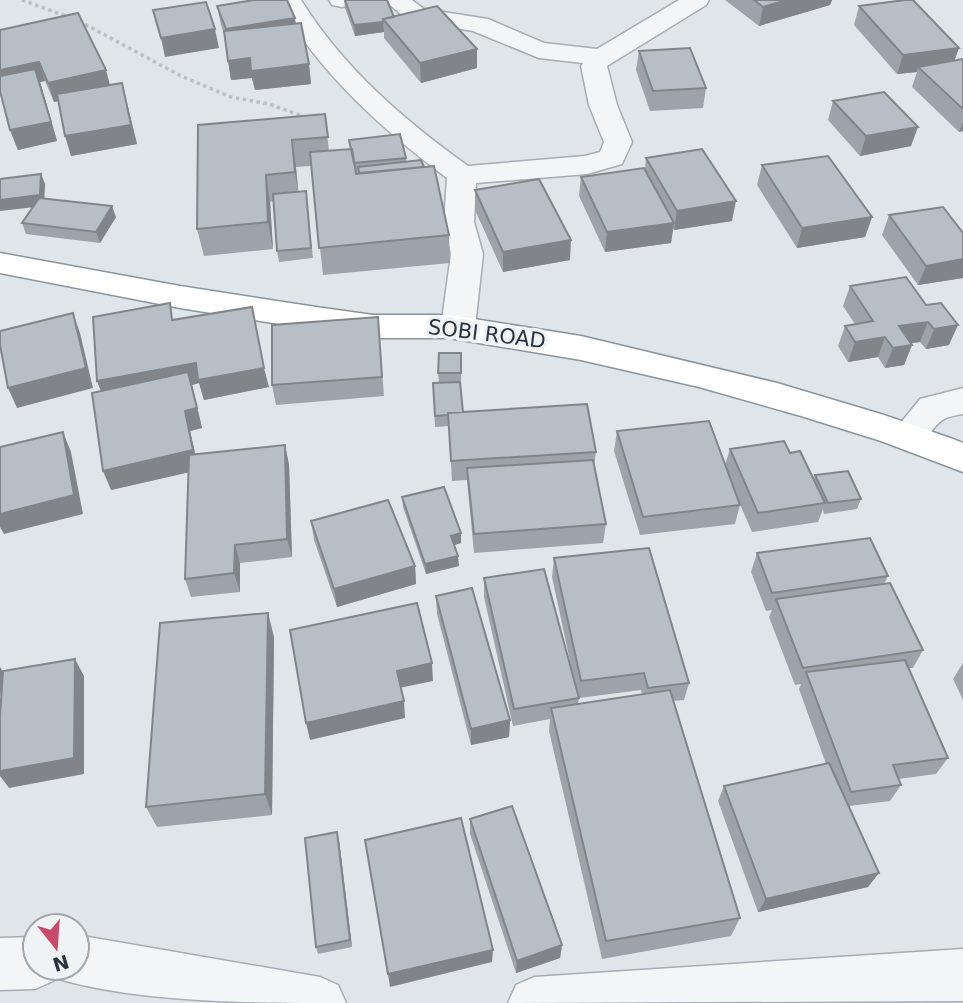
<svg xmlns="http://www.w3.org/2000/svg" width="963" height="1003" font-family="'DejaVu Sans',sans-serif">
	<rect width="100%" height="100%" fill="#e0e5e9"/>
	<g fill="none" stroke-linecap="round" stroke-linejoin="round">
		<defs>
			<path id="street" d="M277,0H301C344,69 403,119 468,166L585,156L600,152L604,142L589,105L581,66L583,63L539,58L473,31L408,20L384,0H412L424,9L488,19L544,43L597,49L679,0H709L706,5L607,66L617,105L632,142L622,164L587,174L476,183L474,222L483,254L475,327L470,335L458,338L446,335L441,327L451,254L444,222L447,178C379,127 320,73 277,0Z
				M329,0H354L351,5L342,7L332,5Z
				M963,388V414C958,415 951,416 946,418C924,429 931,455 896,445L891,435L920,399Z
				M77,935L320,977L338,985L346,1003C258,1003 140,1003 59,979L56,973L53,981L35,989L0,990V938L35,937V968H77Z
				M963,949V1001L508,1003L516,985L534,977Z"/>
			<path id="highway" d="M0,253L180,286L316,307L373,315H449L581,336L777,383L884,415L953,439L963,443V472L881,441L801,416L699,387L581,360L449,338H373L316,330L180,308L0,273Z"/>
		</defs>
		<use href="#street" stroke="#a5acb3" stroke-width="3"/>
		<use href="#highway" stroke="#88949f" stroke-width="3"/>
		<path stroke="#babfc4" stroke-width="3.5" stroke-dasharray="3.5 3.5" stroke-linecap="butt" d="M22,0L71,18
			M79,21L181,76L231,97L269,104L305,117"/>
		<use href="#street" fill="#f3f5f7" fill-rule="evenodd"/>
		<use href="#highway" fill="#fff" fill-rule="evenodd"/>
	</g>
	<path fill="#9ea3a9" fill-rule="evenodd" d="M344,0H387L394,17L477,68L421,83L384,38V32L355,36L345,8Z
		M725,0H832L830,5L759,26Z
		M217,6L296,23L309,64L311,84L255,90L252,78L231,80L225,37L221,25Z
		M859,6L959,48L954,61L963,59V131L959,132L912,87L917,72L897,74L854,25Z
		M0,30L110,85L127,103L137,144L71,156L59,101L54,102L45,81L40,82L57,141L18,150L10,130Z
		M639,51L706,88L703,108L650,111L636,70Z
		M833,101L911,146L860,156L828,120Z
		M325,114L329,151L350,149L349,140L406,158V161L424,167L449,235L450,263L323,275L311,166L296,167L298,192L307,202L313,258L279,262L277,251L274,201L270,202L273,249L204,256L197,229L198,125Z
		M646,158L732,221L674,230L673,228L671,243L605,252L579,196L581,177L645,169Z
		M762,165L872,217L865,237L797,248L757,185Z
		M41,174L45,184L44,198L116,217L100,243L26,234L22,223L33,207Z
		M475,190L570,260L503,272L475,210Z
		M889,215L963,233V278L918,285L882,235Z
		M906,277L949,345L926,349L920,342L911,343L912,345L904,365L885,368L878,357L848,362L838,346L845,326L855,324L843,306L850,286Z
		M378,317L384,396L276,405L272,385Z
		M174,320L269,387L204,400L199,383L192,385L202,428L190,431L195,454L285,445L289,465L292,557L240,563V592L191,597L185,579L189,472L111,490L101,391L97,381Z
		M461,353V384H460L463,412L596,452L594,467L606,524L603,543L474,553L467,480L452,481L449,426L435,427L433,383H439L438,373Z
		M617,431L725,465L730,449L790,453L814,479L815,475L861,499L857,509L824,514L823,509L818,522L752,532L739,502L740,505L735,524L640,535L614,451Z
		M402,497L461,533V543L454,545L459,566L426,574L403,507Z
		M311,521L415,566L416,584L337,607L314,540Z
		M757,553L888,576L884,584L923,650L913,668H909L948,758L936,774L898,779L901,785L890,801L849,806L868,887L758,912L718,801L724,786L826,764L799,689L801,684L795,685L769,617L772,610L766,611L751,572Z
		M554,558L689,683L684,700L673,701L740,918L731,936L602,959L549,731L550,719L513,726L484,597V578L576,689L552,577ZM641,690L642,694L578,704L579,698Z
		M436,596L510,720L509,737L471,745L437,614Z
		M274,637L272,815L157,827L146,807Z
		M963,663V700L953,679Z
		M470,819L562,945L560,958L516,973L470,834Z
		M339,840L352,947L318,954L316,947Z"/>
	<path fill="#81858a" d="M787,0H832L830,5L759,26L763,7Z
		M295,18L298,37L229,49L226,29Z
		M383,22L384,32L355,36L354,25Z
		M215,29L219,48L165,57L161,38Z
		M959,48L952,67H918L917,72L897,74L903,55Z
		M477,49V68L421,83L420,63Z
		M250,58L309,64L311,84L255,90L252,78L231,80L228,61Z
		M39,62L45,81L40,82L57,141L18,150L10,130L0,79V70Z
		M106,70L111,89L54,102L48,83Z
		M122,83L137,144L71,156L65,136Z
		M963,122V131L959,132Z
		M918,127L911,146L860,156L866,136Z
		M292,140L296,167L299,199L295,172Z
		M41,174L45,184L44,206L0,211V200Z
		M266,175L270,202L273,249L268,222Z
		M736,201L732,221L674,230L677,211Z
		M112,206L116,217L100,243L96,232Z
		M872,217L865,237L797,248L802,228Z
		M674,223L671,243L605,252L607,232Z
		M571,240L570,260L503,272V252Z
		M963,259V278L918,285L926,266Z
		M73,313L80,333L93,388L17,408L8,388Z
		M928,322L920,342L891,346L899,326Z
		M958,325L949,345L926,349L934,329Z
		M885,337L878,357L848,362L855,342Z
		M912,345L904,365L885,368L893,348Z
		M196,363L264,368L269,387L204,400L199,383L192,385L202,428L190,431L199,470L111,490L103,471L105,401L97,381Z
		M63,432L71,452L83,514L4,534L0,527V514Z
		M285,445L289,465L292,557L287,539Z
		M461,533V543L451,546V536Z
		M235,545L240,563V592L234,573Z
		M458,556L459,566L426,574L425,564Z
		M415,566L416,584L337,607L334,589Z
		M268,613L274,637L272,815L265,794Z
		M75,659L84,676V774L9,788L0,776V771Z
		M432,663L433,681L399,688L397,671Z
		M0,667L4,673L0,697Z
		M404,701L405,718L310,740L306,723Z
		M510,720L509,737L471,745V729Z
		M337,832L339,840L352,947L350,940Z
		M879,873L868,887L758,912L766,899Z
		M562,945L560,958L516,973L517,961Z
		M493,950L492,962L390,987L388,974Z"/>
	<path fill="#b8bec5" stroke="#81858a" stroke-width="2" d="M254,0H287L295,18L226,29L217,6Z
		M345,0H387L394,17L383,19V22L354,25Z
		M754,0H787L763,7Z
		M905,0H913L959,48L903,55L859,6Z
		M206,2L215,29L161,38L153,10Z
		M437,6L477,49L420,63L383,19Z
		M78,13L106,70L48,83L39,62L0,70V30Z
		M301,23L309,64L251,71L250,58L228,61L224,31Z
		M690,48L706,88L653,91L639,51Z
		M963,59V109L918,67Z
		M35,69L51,122L10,130L0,91V76Z
		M122,83L131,125L65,136L57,94Z
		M884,92L918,127L866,136L833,101Z
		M325,114L328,137L292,140L295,172L266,175L268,222L197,229L198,125Z
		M400,134L406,158L354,163L349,140Z
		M352,149L356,174L434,166L449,235L319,248L310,152Z
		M702,149L736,201L677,211L646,158Z
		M828,156L872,217L802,228L762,165Z
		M421,160L424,167L359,173L358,167Z
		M644,168L674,223L607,232L581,177Z
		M41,174L40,195L0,200V179Z
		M539,179L571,240L503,252L475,190Z
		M306,191L311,248L277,251L273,194Z
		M39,198L112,206L96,232L22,223Z
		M943,207L963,233V259L926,266L889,215Z
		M906,277L926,305L941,303L958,325L934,329L928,322L899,326L912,345L893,348L885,337L855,342L845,326L873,321L850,286Z
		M170,303L172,320L252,307L264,368L198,380L196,363L97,381L93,317Z
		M73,313L86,368L8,388L0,345V331Z
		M378,317L382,377L272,385V325Z
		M439,353H461V373H438Z
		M188,372L197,408L185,411L193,450L103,471L92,393Z
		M460,382L463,412L448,413V415L435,416L433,383Z
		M587,404L596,452L451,461L448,413Z
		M709,421L740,505L643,517L617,431Z
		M63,432L74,495L0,514V447Z
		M784,441L790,453L800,451L825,503L758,513L730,449Z
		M285,445L287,539L235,545L234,573L185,579L189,455Z
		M593,460L606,524L474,534L467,468Z
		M848,471L861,499L828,503L815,475Z
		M444,487L461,533L451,536L458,556L425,564L402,497Z
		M388,500L415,566L334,589L311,521Z
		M870,538L888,576L772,593L757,553Z
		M649,548L689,683L648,688L644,673L581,681L554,558Z
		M544,569L579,698L514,709L484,578Z
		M890,583L923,650L803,668L776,599Z
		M472,588L510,720L471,729L436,596Z
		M417,603L432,663L397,671L404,701L306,723L290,630Z
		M268,613L265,794L146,807L160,623Z
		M75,659L74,758L0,771V715L3,671Z
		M905,660L948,758L893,765L901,785L851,792L806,672Z
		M670,690L740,918L606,941L551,708Z
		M829,763L879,873L766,899L724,786Z
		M512,806L562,945L517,961L470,819Z
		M461,818L493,950L388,974L365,840Z
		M337,832L350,940L316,947L305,838Z"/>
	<g text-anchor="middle" stroke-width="7" stroke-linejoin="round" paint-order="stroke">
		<g font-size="21" fill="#293440" stroke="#f0f3f6">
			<text transform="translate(487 334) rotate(7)" y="7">SOBI ROAD</text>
		</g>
	</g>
	<g transform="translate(56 947) rotate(163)"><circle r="33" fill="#f0f3f6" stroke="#a0a7ad" stroke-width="2"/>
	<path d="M0-5L12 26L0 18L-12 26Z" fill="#ca496b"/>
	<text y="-10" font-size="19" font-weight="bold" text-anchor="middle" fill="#293440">N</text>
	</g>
</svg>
